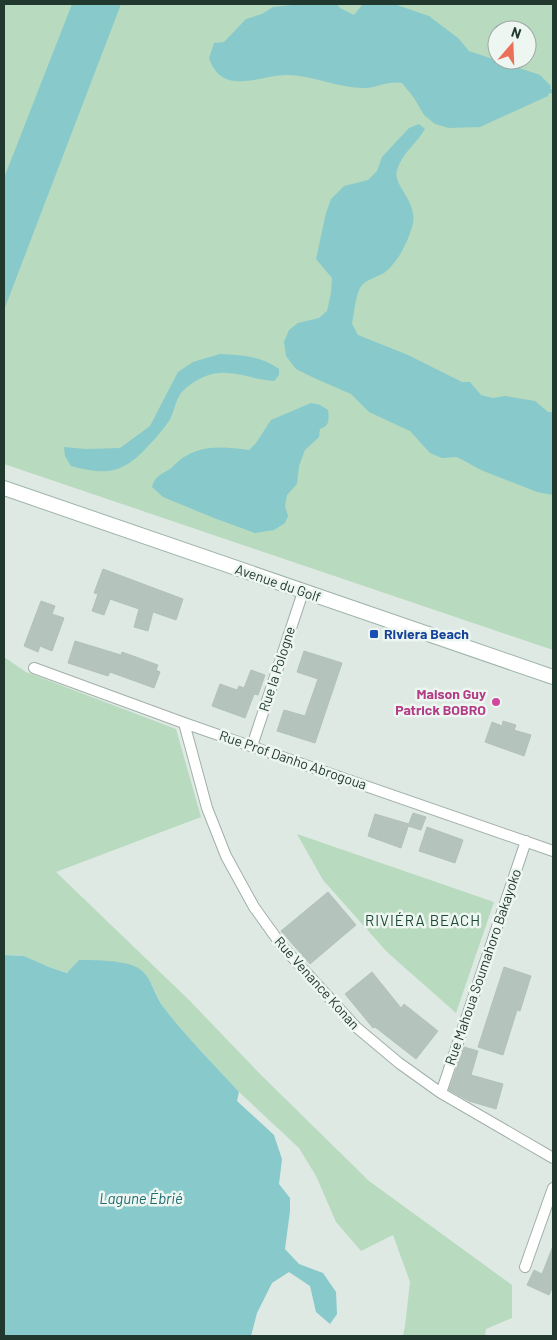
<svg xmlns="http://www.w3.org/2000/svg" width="557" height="1340" font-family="Barlow,sans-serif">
	<rect width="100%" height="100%" fill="#dee9e3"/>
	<path fill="#b8dabe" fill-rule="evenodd" d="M4,4H553V650L4,464ZM497,30H527V60H497Z
		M4,657L26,672L176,729L201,817L56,872L189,1000L261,1075L369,1181L512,1285V1318L486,1329L485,1336H403L405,1326L410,1282L393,1235L361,1251L336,1222L316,1176L299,1148L239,1092L178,1026L162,1006L152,985L140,969L124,964L79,960L68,973L49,967L24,956L4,955Z
		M297,834L494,902L456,1013L387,952L323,880Z"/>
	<path fill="#88c9cc" d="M72,4H121L4,310V178Z
		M302,4H337L340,8L354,15L363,4H394L429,16L458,38L469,51L540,75L551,86L548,96L480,127L449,128L435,124L424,115L414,98L402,83C386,80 376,89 361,88C337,87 313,76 289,75C272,74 252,83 235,81C221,80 213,70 209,58L214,43L224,42L246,19L262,14L273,7Z
		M419,124L425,129C417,143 402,153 397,170C392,186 420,202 412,227C407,244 398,262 384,273C375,278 363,280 359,290C355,300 354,314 352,324L358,335L408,355L462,382H470L481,395L493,398L505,396L535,401L548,412H553V495L537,492L481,470L457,457L442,458L430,453L410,431L369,412L351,394L314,378L296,369L286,356L284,342L289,330L298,323L319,318L327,311L331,293L332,278L316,259L326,213L331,199L344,186L368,180L377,171L382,157L409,128Z
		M220,354C241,355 262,356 279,369V375L274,381C253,380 228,367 206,376C198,379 187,386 181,393C175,401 174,413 169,421C163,429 156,438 149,445C124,473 108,476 71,466L65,456L64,447L86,449L120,448L150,426L178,372L193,362Z
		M311,403L320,405L328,410C329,419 330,426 320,429L319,437L305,450L299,466L297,484L287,495L285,506L288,516L285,523L274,530L255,533L214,518L163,497L152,487C155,476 160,475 170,469C174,466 177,462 181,459C202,444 225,447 249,450L256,443L271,420Z
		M4,955L24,956L49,967L67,973L79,960C94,960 127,960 140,969C152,978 155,997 164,1008C187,1038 214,1064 239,1092L237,1101L274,1135L282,1159L279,1184L290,1198V1211L285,1249L299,1264L323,1273L336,1292L337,1314L330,1324L316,1312L310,1286L289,1272L272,1283L257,1313L251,1336H4Z"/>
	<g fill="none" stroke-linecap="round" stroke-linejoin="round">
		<path stroke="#88c9cc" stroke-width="4" d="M550,91L553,92"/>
	</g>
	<path fill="#b4c4bc" stroke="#b1c2b9" d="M103,569L183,599L176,620L153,612L148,631L134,627L139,609L110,599L104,615L92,611L98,594L94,593Z
		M41,601L55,606L52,614L64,618L52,651L40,646L38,652L24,646Z
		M75,641L121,655L122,652L158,665L156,670L160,672L154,688L110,672L108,676L68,663Z
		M304,651L342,663L315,743L277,731L284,710L305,716L318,679L297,672Z
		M251,670L265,675L258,695L254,694L245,718L212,706L220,684L237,690L239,686L244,688Z
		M503,721L516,725L514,730L531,735L524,756L485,742L492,722L502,726Z
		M413,813L426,817L421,830L408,826Z
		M375,814L409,824L401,848L368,836Z
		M427,827L463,840L455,863L419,851Z
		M328,892L356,925L310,964L281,931Z
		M504,967L531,976L520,1011L517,1010L503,1055L478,1047Z
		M372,972L401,1008L404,1004L438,1031L416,1059L375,1027L373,1028L345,994Z
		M464,1047L478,1051L471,1075L503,1084L496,1109L469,1101L449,1090Z
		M553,1246V1286L549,1295L527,1285L534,1270L542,1274Z"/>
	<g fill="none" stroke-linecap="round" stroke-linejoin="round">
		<defs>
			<path id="street" d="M34,668L184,723L553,851
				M184,723L207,808L226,856L254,907L282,946L356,1027L399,1063L441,1093L553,1158
				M252,746L303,592
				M441,1093L526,841
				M525,1267L553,1188"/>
			<path id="secondary" d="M4,488L553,677"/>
		</defs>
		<use href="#street" stroke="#a2b0a9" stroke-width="12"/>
		<use href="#secondary" stroke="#9eb4aa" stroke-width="16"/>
		<use href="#street" stroke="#fff" stroke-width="10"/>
		<use href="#secondary" stroke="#fff" stroke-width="14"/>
	</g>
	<rect fill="#1a4fb4" stroke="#eef6f1" stroke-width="2" x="369" y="629" width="10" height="10" rx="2.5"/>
	<circle fill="#d1479c" stroke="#eef6f1" stroke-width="2" cx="496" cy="702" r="5"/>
	<g text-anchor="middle" stroke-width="5" stroke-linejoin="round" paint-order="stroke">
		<g font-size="14" fill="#21382f" stroke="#eef6f1">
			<text transform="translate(278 583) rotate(19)" y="5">Avenue du Golf</text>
			<text transform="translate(277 669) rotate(-72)" y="5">Rue la Pologne</text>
			<text transform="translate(293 760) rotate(19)" y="5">Rue Prof Danho Abrogoua</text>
			<text transform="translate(483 967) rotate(-71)" y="5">Rue Mahoua Soumahoro Bakayoko</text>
			<text transform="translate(317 983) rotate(48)" y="5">Rue Venance Konan</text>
		</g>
		<g font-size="14" font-weight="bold" fill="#164399" stroke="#eef6f1" text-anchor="start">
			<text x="384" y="639">Riviera Beach</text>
		</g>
		<g font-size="14" font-weight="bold" fill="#b23c85" stroke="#eef6f1" text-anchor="end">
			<text x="486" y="699">Maison Guy<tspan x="486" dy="16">Patrick BOBRO</tspan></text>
		</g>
		<g font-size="15" letter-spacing="1" fill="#1e493a" stroke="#eef6f1">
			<text x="423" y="926">RIVIÉRA BEACH</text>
		</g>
		<g font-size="15" font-style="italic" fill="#1e6b70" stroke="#eef6f1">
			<text x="141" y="1204">Lagune Ébrié</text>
		</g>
	</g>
	<rect width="557" height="1340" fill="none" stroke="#21382f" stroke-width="10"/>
	<g transform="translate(512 45) rotate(19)"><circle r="24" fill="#eef6f1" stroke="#9caaa3"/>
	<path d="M0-4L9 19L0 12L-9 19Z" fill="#eb705a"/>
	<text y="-8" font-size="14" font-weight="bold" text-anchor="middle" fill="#21382f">N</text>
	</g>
</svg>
